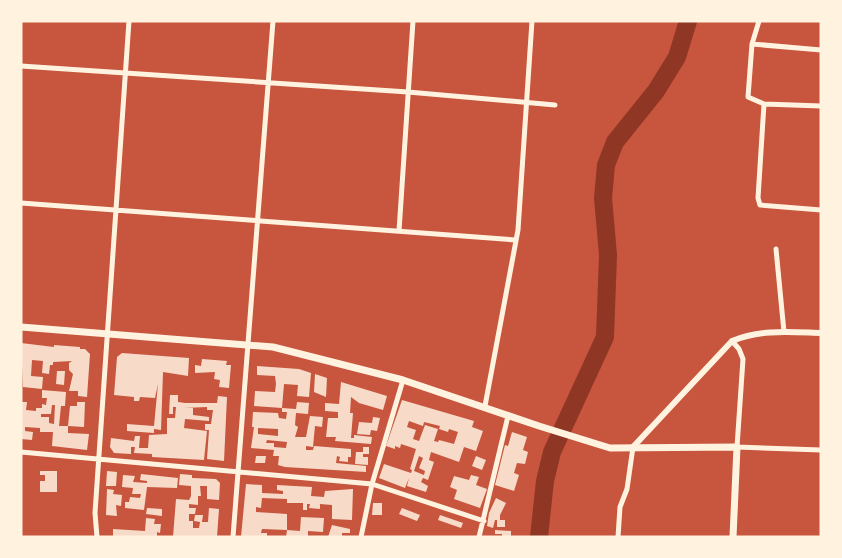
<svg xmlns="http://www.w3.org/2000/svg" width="842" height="558" font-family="'Varela Round',sans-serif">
	<rect width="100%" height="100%" fill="#c8553d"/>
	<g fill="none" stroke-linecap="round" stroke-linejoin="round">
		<path stroke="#8f3625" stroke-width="18" d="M539,537L545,481L552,452L605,337L608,255L603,198L606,165L615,142L656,91L677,57L688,21"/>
	</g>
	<path fill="#f7dbc8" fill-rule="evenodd" d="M21,343L54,347V345L80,347V349H85L90,354L87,397L78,396V391H69L73,374L69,370V363L72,361L53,362V365H50L49,374L42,373L43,361L32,360L31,376L43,377L42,389L23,387Z
		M122,353L189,358L188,376L163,372L161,430L154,429V433L127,431V424L154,426L158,384L155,398L140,397L139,401H134V397L114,395L117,357Z
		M202,359L227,361L226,365H231L229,388L219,387L220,380L214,379L215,372L195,373V365L201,366Z
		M257,366L299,369L311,373L309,397L297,396L298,385L284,384L282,408L254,406L255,391L275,392L276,384L275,376L257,375Z
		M57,371H65L64,385L56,384Z
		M315,374L327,378L326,397L314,392Z
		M341,382L387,396L383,410L359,403L351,397L350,413H353L351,438H354V435L372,437L371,444L335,441L336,437H326L328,418H338V412L325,411V403L339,404Z
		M42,390L66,392L65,406H61L59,426H68V433L89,434L87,450L52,446L53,432H40V428L25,427V431L33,432L32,440L21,439V402H27L26,410L36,411V408H42V404L46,405L47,398H42ZM52,405H55L54,424L49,423V417H41V414H51Z
		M170,395H178V402L185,403H217L218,396L227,397L224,461L207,459L209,430H205V424H211L213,410H207V407L184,408H193V415L209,417V421L185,419L184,428L207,431L204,460L152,457V454L134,453L135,447H131V454L114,453L110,447L111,438L134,441L135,436H140L139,448H148L149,435L167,434V418H175L176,407H173V414H169Z
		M402,400L474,421L472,427L483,431L476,451L464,447L459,462L431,452L429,460L434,462L428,480L423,478L421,482L428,486L426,492L407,486L409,478L405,488L379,478L384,464L411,473L412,470L410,469L416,449L401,444L400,448L395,446V449L386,446ZM409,421L423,426L424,422L440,426L439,429L448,432L449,429L458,432L454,444L439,440L438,442L434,441L438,429L425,425L419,441L413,439L416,430L407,427ZM419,456L423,458L419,468L425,471L424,475L414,471Z
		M77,402H85L84,427L68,426L70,406H77Z
		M297,402L309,403L308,414L296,413L295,425L298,427L295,437H306L310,416L323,417L322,427L315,426L313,447L306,446V450H313L314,446L351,449V457H348V462L339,461L340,457L337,456L336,463L366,466V472L285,467L278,465L279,456H273L274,450L251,448L254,427H252L253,412L278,413L279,418L286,419L287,412H282V408L296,409ZM258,428L278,429V436L258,434ZM267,440L287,442L286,448L274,447V443H266Z
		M373,417L380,418L377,431L371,430L370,435L357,434L359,422L372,423Z
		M512,432L527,437L523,450L528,452L525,464L517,463L514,473L519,475L514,491L495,485L505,445L508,446Z
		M363,447H369V454H363V457H368V465L355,464L356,452H363Z
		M256,456H266L265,463H255Z
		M476,456L486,460L482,470L472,466Z
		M40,471H57V492H40V481H45V475H40Z
		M107,471L117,472L116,486H106Z
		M141,474L178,478L177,488L147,487L144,510L125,508V502H129L130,497L140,498L141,494H132L133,488L122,487L123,475L135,476L133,482L147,483V481L140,480Z
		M180,474L192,475V478L216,479L220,483L219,500L207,499V486H200L201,496H198V505L189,504V508H196L195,514H189V521H193V528H199L200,522L194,521L195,515H203L202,522H208L209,508L219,509L217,537H173L176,499L189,500L191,496V486L179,485Z
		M471,475L479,477L476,485L487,489L480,508L454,499L457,490L450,487L454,476L469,480Z
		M246,484L262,485V493L283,494V491L277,490V485L312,487L311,496L324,497L325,491L353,489L352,520L332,519V505L320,504V509L309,508L310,504H307V510H303V503H287V499L262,498L261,508L256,507V512L287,514V530L262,529L261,533H267V537H241Z
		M107,489L114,490L113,494L122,495L121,506L116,505L117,516L106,515Z
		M496,498L506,503L500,515V520H505V527H497V520H495L493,528L487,526L489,513Z
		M373,503H382V515H372Z
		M147,508L162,509V516L146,514Z
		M402,508L420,515L417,521L399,514Z
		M440,515L463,523L461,528L438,520Z
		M301,517L324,518L323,532L308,531V537H286L287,530L300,531Z
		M146,518L155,519L154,524H161L160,533L157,532V537H113V529L145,531Z
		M332,525L350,529V533H342V537H328Z
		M495,530L511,531V537H502V534H495Z"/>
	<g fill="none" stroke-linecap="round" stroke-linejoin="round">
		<path stroke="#fff3e0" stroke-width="5" d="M759,21L752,44L748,97L764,104L821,106
			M752,44L821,50
			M21,66L408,92L555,105
			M764,104L758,198L760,205L821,210
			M21,203L516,240
			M399,231L413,21
			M776,249L784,332
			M732,341L739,349L743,359L737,447L821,450
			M485,406L518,230L532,21
			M21,452L372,484L484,521
			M97,537L95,513L129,21
			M233,537L273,21
			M361,537L372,484L403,380
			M479,537L508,416
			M618,537L620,507L627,489L633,447"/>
		<path stroke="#fff3e0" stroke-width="6" d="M633,447L732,341C761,329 790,332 821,333"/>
		<path stroke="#fff3e0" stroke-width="7" d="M21,327L273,347L403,380L539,426L610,448L737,447L733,537"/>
	</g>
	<rect width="842" height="558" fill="none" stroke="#fff3e0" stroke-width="45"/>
</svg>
